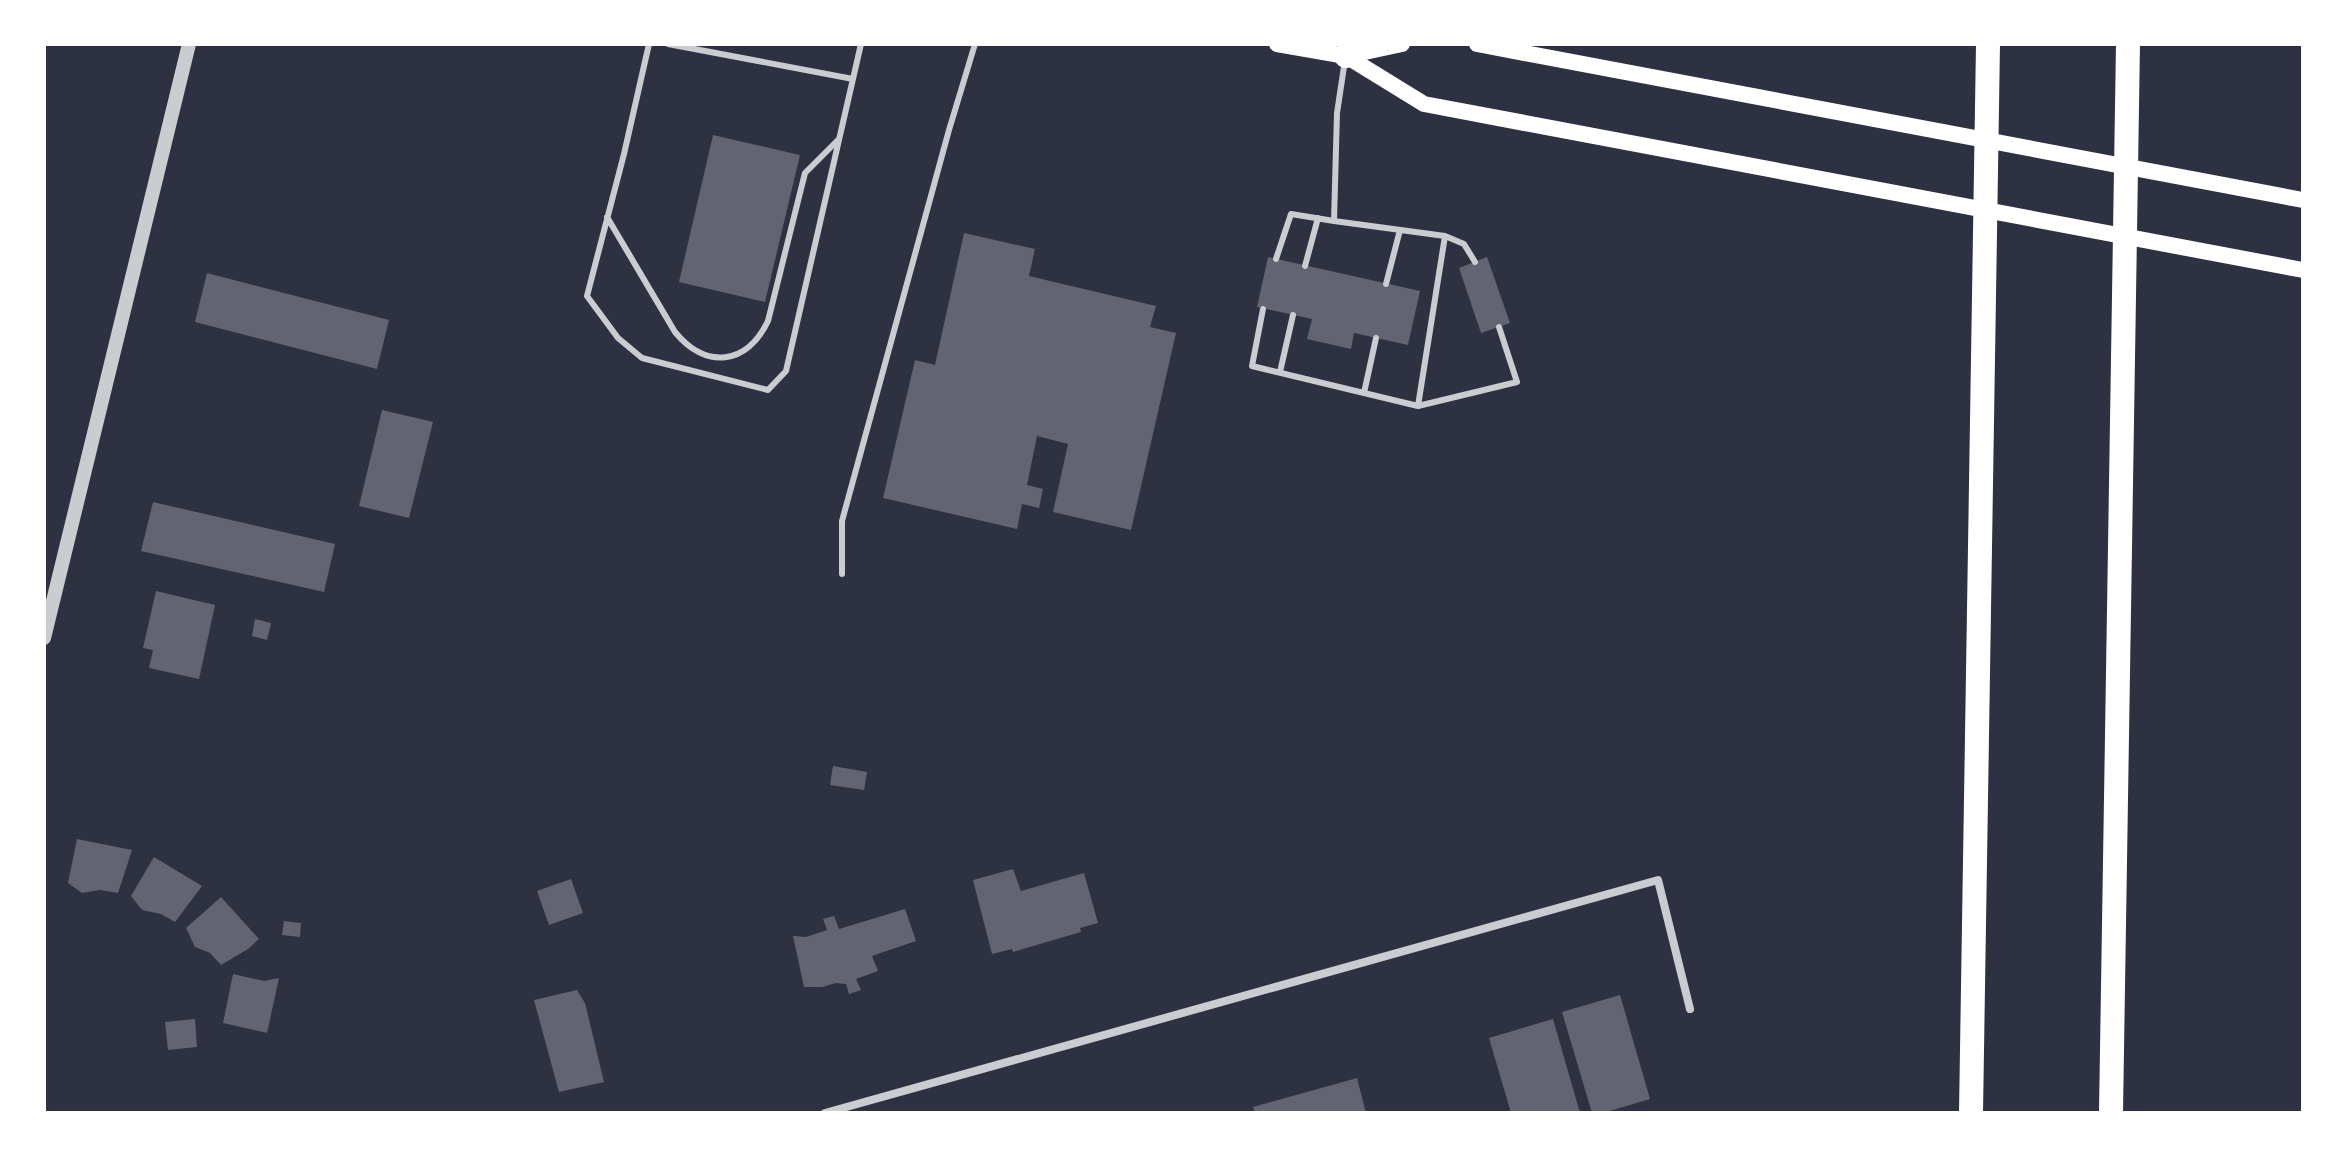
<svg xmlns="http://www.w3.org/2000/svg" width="2347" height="1157" font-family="'Fira Sans Condensed',sans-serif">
	<rect width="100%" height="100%" fill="#2d3142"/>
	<path fill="#626471" d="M713,135L800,155L765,302L679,282Z
		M964,233L1035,249L1029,276L1156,306L1150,327L1176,333L1131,530L1053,512L1068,444L1037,436L1027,485L1043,489L1039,508L1022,504L1017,529L883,498L915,360L935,365Z
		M1268,257L1420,291L1408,345L1354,333L1351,349L1307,339L1312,319L1257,307Z
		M1487,257L1510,323L1481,333L1459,268Z
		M207,273L389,320L377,369L195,322Z
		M382,410L433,422L409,518L359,506Z
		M153,502L335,544L324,592L141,551Z
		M156,591L215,605L199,679L149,668L153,650L143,648Z
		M255,619L271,623L267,640L252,636Z
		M833,766L867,772L864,790L830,785Z
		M77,839L132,850L118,893L100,890L82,893L68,883Z
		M154,857L202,886L175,922L161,914L142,910L131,896Z
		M1013,869L1021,891L1084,873L1098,923L1080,928L1081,932L1013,952L1012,949L992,954L973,880Z
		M571,879L583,913L549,925L537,891Z
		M221,897L259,939L248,949L221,965L210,953L195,947L186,928Z
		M905,909L916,941L872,956L878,971L856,979L861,990L849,994L846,984L836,983L822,987H804L793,936L806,937L827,930L823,919L834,916L839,929Z
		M284,921L301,923L300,937L282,935Z
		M233,974L264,981L279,978L267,1033L223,1023Z
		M577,990L585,1003L604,1082L559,1092L534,1000Z
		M1620,995L1650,1099L1603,1113H1592L1562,1012Z
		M195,1019L197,1047L168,1050L165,1022Z
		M1553,1019L1580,1113H1511L1489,1038Z
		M1357,1078L1366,1113H1255L1253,1107Z"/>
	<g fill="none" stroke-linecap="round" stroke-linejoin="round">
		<path stroke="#caccd0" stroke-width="6" d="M649,44L624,154L587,296L618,338L642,358L768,390L786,371L861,44
			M668,44L853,79
			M607,217L675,332C706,370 747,365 768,321L805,173L838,140
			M1445,236L1464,244L1475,262
			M1276,259L1291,214L1334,221
			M1305,266L1318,218
			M1386,284L1400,230
			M1263,309L1252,366L1418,406L1445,236L1334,221L1337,113L1345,60
			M1280,372L1293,315
			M1364,393L1376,338
			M1418,406L1517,382L1499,327
			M842,574V521L949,130L975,44"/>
		<path stroke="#caccd0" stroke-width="8" d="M825,1113L1658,880L1690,1009"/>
		<path stroke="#caccd0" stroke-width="14" d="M44,638L189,44"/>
		<path stroke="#fff" stroke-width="16" d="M1277,44L1346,56L1424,104L2303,270
			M1477,44L2303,200
			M1346,56L1402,44"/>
		<path stroke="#fff" stroke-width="24" d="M1346,56L1354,44
			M1971,1113L1988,44
			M2111,1113L2128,44"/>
	</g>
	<rect width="2347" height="1157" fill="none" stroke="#ffffff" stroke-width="92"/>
</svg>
